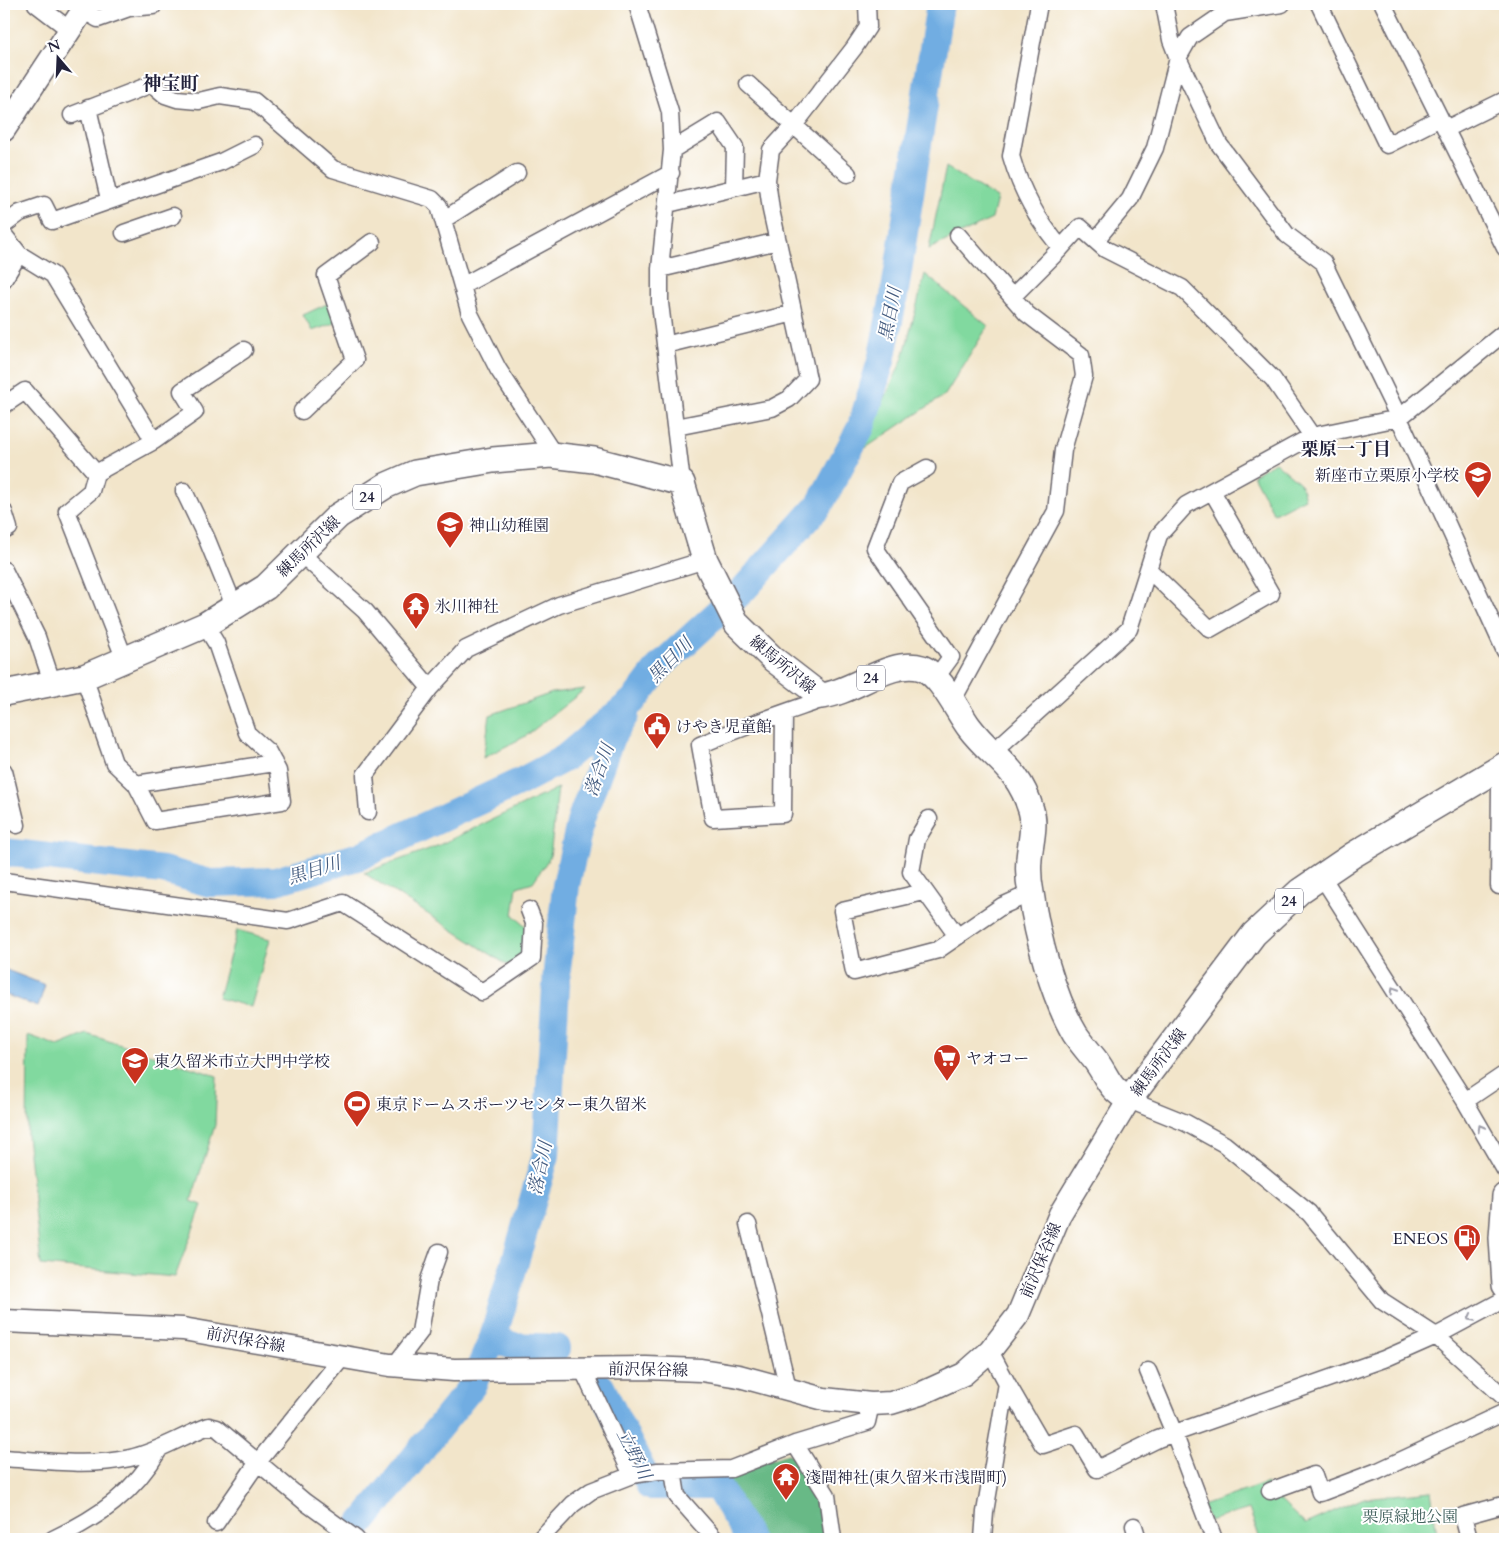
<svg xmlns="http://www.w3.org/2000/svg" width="1509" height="1543" font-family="Cardo,'Noto Serif JP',serif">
	<rect width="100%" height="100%" fill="#fff"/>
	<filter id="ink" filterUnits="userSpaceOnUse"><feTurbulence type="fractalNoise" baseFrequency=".02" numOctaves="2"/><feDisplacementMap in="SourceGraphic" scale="10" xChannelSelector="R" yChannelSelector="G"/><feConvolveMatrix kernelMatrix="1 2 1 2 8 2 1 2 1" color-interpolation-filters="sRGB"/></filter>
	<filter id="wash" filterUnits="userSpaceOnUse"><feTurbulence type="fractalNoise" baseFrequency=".0096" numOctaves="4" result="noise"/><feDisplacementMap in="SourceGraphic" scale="20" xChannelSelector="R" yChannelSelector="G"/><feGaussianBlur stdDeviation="1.12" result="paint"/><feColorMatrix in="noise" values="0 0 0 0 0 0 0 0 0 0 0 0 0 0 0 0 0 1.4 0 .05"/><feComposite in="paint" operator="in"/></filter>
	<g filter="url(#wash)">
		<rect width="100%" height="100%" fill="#f2e5ca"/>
		<path fill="#81d99f" stroke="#527e6d" d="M946,167L997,198L992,219L929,249Z
			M925,274L988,326L945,395L861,451L903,358Z
			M329,303L335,323L312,331L303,315Z
			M1275,462L1300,483L1305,498L1274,514L1253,475Z
			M585,689L526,736L483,758L490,715L552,693Z
			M558,788L550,857L533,882L517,887L513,915L527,927L526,957L512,968L364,873L437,846Z
			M237,930L270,939L251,1007L218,998Z
			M87,1034L217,1076L215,1125L191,1201L202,1205L175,1277L41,1265L27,1135L28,1035L58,1046Z
			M1267,1483L1270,1491L1305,1524L1364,1498L1431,1491L1437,1535L1414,1539H1260L1249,1509L1209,1521L1202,1506Z"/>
		<path fill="#68b986" stroke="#456e60" d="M788,1454L797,1457L817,1499L827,1539H755L716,1476Z"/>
		<path fill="#71ade2" stroke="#4a688e" d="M4,969L45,985L38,1007L4,994Z"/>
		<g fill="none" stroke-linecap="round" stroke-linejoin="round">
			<path stroke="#71ade2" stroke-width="28" d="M4,852L163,870L210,883L276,881L360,856L522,781L565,758L635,699L660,666L743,590L820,504L861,427L881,361L894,296L940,4
				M493,1338L513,1346L557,1348
				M601,1387L650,1486H717L749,1539
				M349,1539L472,1386L493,1338L546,1155L557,970L566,885L581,819L611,737L625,715"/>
		</g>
	</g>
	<g filter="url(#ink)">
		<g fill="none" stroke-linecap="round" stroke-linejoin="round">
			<defs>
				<path id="street" d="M36,4L70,30
					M637,4L670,112L672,150L660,269V303L682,483
					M1039,4L1011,156C1021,191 1037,220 1061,248L1080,227L1105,249L1182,288L1273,379L1312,436
					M1164,4L1171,40L1178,58L1219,144L1287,235L1323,262L1399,418L1505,332
					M1319,4L1387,145L1440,118
					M1383,4L1505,248
					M82,10L98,19L129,8L153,6
					M748,84L848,174
					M88,108L109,199
					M72,115L152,84L165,95L177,99L199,101L220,96L254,101L333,169L432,199L439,206L470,314L498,369L551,450V455
					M1446,129L1505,100
					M672,150L718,122L735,147L734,188
					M668,204L767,180
					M443,220L517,173
					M4,225L20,213L44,205L52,221L221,162L255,145
					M124,233L173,216
					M4,235L19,254L4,279
					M1096,240L1130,199L1155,148L1178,58L1190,37L1225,13L1282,4
					M19,254L53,275L154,441
					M660,269L778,241
					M462,286L671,173
					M1012,297L1061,248
					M665,345L794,313
					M4,405L25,391L96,473L154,441L195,412L182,391L244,350
					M302,411L355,360L326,276L372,242
					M676,427L772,408L789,399L808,379L771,210L767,180L771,150L795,124L854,48L868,27L867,4
					M927,468L900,483L875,548L951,657L935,679
					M96,473L91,491L67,511L125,660
					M184,491L206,537L235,608
					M4,512L9,528L4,531
					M299,552L365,611L430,688
					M1148,569L1210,629L1271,594L1212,491
					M4,570L37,637L53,685
					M84,677L114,763L136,784L155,821L282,801L278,771L268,752L247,733L216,643L205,625
					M953,700L1056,511L1063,450L1084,376L1081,355L1027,314L958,235
					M784,713L783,814L713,818L700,745C739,728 778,715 818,701L821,696
					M993,752L1129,629L1159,535L1186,505L1312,436L1399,418L1505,651
					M1505,764L1500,785L1499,886L1505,885
					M4,771L17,825
					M136,784L274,763
					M368,812L365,775L430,688L466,649L559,605L705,560
					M929,819L917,839L911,872L957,936
					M1321,875L1465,1101L1505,1170
					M4,881L288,921L343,903L482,992L532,958L534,923L529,910
					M924,892L842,911L854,972L938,950L1002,906L1031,893
					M1129,1100L1186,1123L1224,1144L1309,1213L1382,1301L1436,1336L1505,1398
					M1465,1101L1505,1074
					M748,1224L788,1388
					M394,1366L420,1332L429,1280L439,1252
					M582,1368L632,1475
					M1148,1371L1174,1433L1214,1539
					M1007,1383L1043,1445L1076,1434L1097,1469L1158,1439L1384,1359L1436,1336L1505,1299
					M795,1444L827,1495L833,1539
					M4,1458C46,1461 89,1467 130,1458C158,1452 182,1436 209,1426L217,1428L305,1502L356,1539
					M673,1471L677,1496L715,1539
					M1270,1491L1314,1475L1320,1493L1378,1471L1505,1412
					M216,1523L258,1462L342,1358
					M1134,1526L1138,1539
					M53,1539C99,1517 134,1493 160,1448
					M540,1539L573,1504L591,1491L632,1475L658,1471L731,1469L795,1444L867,1422L871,1404
					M983,1539L985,1512L1007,1383L990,1351
					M1469,1539L1463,1516L1503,1505L1505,1507"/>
				<path id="secondary" d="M4,130L87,4
					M4,1321L183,1329L390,1365L454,1370L646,1368L701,1370L739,1376L824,1399L871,1404L891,1403L920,1394L964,1374L990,1351L1018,1315L1060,1214L1129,1100"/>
				<path id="primary" d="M4,693L84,677L205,625L266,587L338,516L385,486L415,473L493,460L551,455L594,460L682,483L705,560L737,624L773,659L821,696C853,693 890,658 922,668C941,675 957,711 969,727C993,759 1018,766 1031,810C1036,825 1030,844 1029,859C1028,870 1029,883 1031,893C1037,936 1053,997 1075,1034C1081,1043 1089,1052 1096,1061C1110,1081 1107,1086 1129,1100L1254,934L1300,891L1353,855L1505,765
					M1505,1196L1502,1238L1505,1285"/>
			</defs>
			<use href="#street" stroke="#6b666d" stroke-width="19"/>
			<use href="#secondary" stroke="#6b666d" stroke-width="25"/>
			<use href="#primary" stroke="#6b666d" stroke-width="28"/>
			<use href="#street" stroke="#fff" stroke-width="16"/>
			<use href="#secondary" stroke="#fff" stroke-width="22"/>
			<use href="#primary" stroke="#fff" stroke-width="25"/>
		</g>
		<defs><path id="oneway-chevron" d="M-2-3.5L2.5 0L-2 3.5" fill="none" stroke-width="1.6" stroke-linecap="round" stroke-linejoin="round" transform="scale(1.25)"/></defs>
		<g stroke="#9c9ca7">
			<use href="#oneway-chevron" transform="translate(1394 990) rotate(-122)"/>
			<use href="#oneway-chevron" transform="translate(1481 1128) rotate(-120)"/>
			<use href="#oneway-chevron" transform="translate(1471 1318) rotate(152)"/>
		</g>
	</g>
	<defs>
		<symbol id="school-pin" viewBox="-11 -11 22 30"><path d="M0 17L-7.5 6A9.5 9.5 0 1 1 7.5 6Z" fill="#c8321e" stroke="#fff"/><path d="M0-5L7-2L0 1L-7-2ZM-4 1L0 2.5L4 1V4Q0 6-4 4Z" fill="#fff"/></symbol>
		<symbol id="temple-pin" viewBox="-11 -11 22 30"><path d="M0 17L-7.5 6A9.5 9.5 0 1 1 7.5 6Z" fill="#c8321e" stroke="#fff"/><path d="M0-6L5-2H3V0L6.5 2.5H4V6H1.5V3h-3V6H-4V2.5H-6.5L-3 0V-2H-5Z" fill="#fff"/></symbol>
		<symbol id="civic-pin" viewBox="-11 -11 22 30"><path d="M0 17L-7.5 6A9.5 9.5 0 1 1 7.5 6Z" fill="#c8321e" stroke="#fff"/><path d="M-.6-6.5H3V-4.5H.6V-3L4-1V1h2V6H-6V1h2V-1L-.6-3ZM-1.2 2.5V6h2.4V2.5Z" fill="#fff"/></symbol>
		<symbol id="supermarket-pin" viewBox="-11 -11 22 30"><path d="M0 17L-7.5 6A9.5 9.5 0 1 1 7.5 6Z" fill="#c8321e" stroke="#fff"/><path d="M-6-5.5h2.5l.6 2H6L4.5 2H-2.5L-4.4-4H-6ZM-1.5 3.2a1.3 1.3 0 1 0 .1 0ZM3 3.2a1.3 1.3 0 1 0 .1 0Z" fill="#fff"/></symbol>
		<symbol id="stadium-pin" viewBox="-11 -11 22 30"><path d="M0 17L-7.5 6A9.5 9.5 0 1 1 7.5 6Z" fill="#c8321e" stroke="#fff"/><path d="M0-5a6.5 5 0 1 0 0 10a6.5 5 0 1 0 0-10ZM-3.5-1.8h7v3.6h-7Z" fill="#fff"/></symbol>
		<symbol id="fuel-pin" viewBox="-11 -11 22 30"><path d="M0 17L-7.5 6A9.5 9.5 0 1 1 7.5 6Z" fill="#c8321e" stroke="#fff"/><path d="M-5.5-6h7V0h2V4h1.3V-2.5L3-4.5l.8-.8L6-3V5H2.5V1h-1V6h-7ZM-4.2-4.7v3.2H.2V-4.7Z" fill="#fff"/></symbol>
	</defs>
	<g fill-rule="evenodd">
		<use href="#school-pin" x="1462" y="459" width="32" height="43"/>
		<use href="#school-pin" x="434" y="509" width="32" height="43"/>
		<use href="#temple-pin" x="400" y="590" width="32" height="43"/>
		<use href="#civic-pin" x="641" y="710" width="32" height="43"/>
		<use href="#supermarket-pin" x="931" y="1042" width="32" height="43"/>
		<use href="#school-pin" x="119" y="1045" width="32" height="43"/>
		<use href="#stadium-pin" x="341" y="1088" width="32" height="43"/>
		<use href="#fuel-pin" x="1451" y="1222" width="32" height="43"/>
		<use href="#temple-pin" x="770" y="1461" width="32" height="43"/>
	</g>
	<g text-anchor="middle" stroke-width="4" stroke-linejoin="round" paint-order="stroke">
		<g fill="#fff" stroke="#646476" stroke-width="1">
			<rect x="353" y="484.5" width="28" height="25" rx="4"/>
			<rect x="857" y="665.5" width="28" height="25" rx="4"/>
			<rect x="1275" y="888.5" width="28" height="25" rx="4"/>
		</g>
		<g font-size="15" font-weight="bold" fill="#22223b">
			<text x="367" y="502">24</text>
			<text x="871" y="683">24</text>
			<text x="1289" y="906">24</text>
		</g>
		<g font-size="16" fill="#22223b" stroke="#fff" text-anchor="start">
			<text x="1459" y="481" text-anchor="end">新座市立栗原小学校</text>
			<text x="469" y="531">神山幼稚園</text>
			<text x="435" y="612">氷川神社</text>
			<text x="676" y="732">けやき児童館</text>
			<text x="966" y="1064">ヤオコー</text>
			<text x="154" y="1067">東久留米市立大門中学校</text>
			<text x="376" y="1110">東京ドームスポーツセンター東久留米</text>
			<text x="1448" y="1244" text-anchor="end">ENEOS</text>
			<text x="805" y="1483">淺間神社(東久留米市浅間町)</text>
		</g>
		<g font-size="16" fill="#22223b" stroke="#fff">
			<text transform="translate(308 546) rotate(-44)" y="6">練馬所沢線</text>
			<text transform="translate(783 664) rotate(40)" y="6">練馬所沢線</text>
			<text transform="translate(1158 1062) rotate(-53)" y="6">練馬所沢線</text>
			<text transform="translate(1040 1260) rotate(-67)" y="6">前沢保谷線</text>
			<text transform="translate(246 1339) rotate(10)" y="6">前沢保谷線</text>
			<text transform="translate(648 1369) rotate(1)" y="6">前沢保谷線</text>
		</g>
		<g font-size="16" fill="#43625e" stroke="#fff">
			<text x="1410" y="1522">栗原緑地公園</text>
		</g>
		<g font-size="18" font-style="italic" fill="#425a7e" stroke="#fff">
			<text transform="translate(890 314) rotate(-79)" y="6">黒目川</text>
			<text transform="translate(670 660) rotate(-46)" y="6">黒目川</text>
			<text transform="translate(599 770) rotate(-70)" y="6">落合川</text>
			<text transform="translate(314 870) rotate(-17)" y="6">黒目川</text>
			<text transform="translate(540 1168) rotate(-78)" y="6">落合川</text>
			<text transform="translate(634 1454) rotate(63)" y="6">立野川</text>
		</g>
		<g font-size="18" font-weight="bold" fill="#22223b" stroke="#fff">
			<text x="1346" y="455">栗原一丁目</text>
		</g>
		<g font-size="19" font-weight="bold" fill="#22223b" stroke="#fff">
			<text x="171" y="90">神宝町</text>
		</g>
	</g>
	<rect width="1509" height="1543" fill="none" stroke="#fff" stroke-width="20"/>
	<g transform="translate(58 58) rotate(341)" stroke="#ffffff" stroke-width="4" paint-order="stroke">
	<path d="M0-4L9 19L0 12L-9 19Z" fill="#22223b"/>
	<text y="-8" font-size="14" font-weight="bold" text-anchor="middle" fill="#22223b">N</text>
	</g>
</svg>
